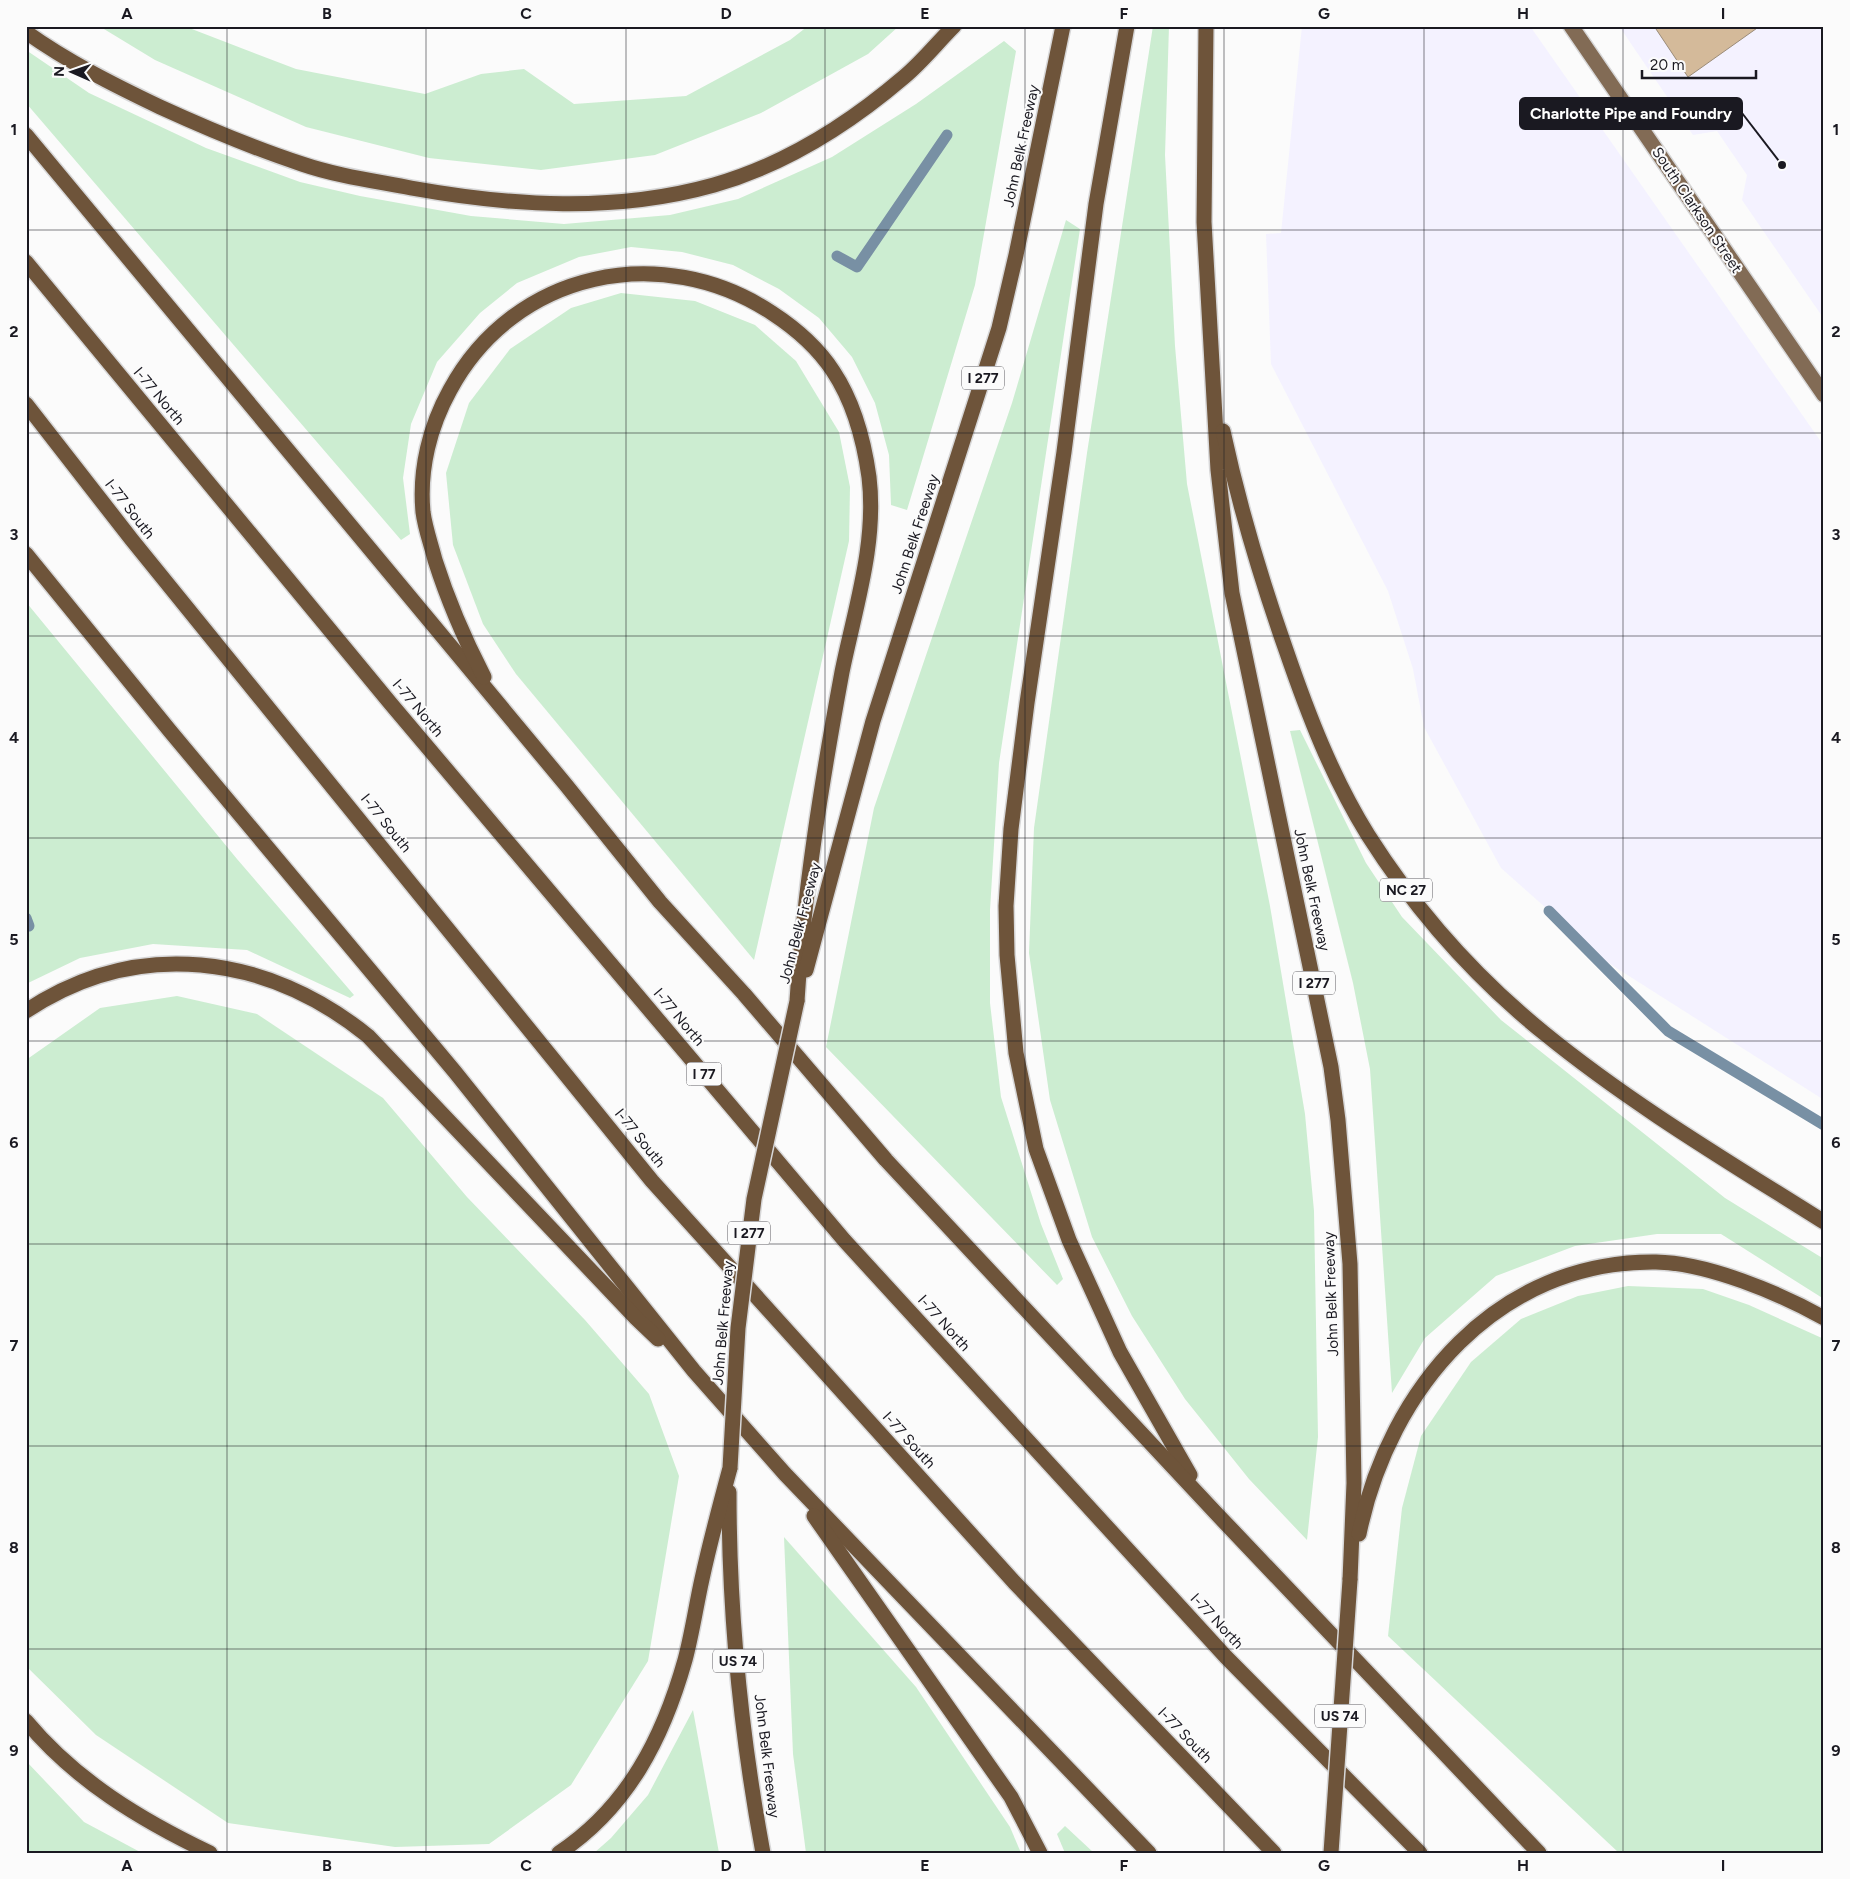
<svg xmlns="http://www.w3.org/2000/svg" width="1850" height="1879" font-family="Figtree,sans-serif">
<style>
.built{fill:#f4f2ff}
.green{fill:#ccedd1}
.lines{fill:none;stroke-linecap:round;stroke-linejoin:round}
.stream{stroke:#7890a4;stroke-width:11}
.building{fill:#d4ba9a;stroke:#9b8c79}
.major-casing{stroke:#d7d7d8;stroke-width:18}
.highway-casing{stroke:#d7d7d8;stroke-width:18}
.major{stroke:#826b55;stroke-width:15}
.highway{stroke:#6e543a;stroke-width:15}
.highway-bridge-casing{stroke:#d7d7d8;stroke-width:18;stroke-linecap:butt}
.highway-bridge{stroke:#6e543a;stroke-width:15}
.grid{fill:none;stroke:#1a1921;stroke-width:1;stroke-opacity:0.55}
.labels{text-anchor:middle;stroke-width:4;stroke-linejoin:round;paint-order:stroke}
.shield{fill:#fbfbfb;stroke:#5e5d62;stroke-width:1}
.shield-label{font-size:14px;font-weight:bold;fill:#1a1921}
.street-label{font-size:15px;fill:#1a1921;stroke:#fbfbfb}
.leader{fill:none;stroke:#1a1921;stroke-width:2}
.callout-dot{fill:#1a1921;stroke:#fbfbfb;stroke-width:2}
.callout{fill:#1a1921;stroke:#1a1921;stroke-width:2}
.callout-label{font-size:16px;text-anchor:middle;font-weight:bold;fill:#fff}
.neatline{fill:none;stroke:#1a1921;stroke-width:2}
.grid-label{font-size:16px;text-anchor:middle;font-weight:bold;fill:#1a1921}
</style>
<rect width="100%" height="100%" fill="#fbfbfb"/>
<!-- built -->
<g class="built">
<path d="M1302,26H1530L1824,446V1100L1607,962L1501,868L1424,727L1413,669L1388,591L1271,364L1266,234L1281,233Z"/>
<path d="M1619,26H1824V319L1742,200L1747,175L1717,131L1693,135Z"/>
</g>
<!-- green -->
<g class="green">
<path d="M99,26H184L296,69L425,94L481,74L524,69L574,104L686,96L790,40L808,26H899L868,54L761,113L655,155L541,170L429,158L306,127L155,60Z"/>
<path d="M1153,26H1169L1165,155L1175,346L1187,484L1270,906L1305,1114L1314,1211L1318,1437L1307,1540L1249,1479L1185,1399L1132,1316L1092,1237L1050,1100L1029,953L1034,828L1087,453Z"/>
<path d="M1004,41L1016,51L975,285L907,510L891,505L889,455L875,403L852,357L819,318L779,289L733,265L682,252L631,247L579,257L517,283L480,313L437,362L411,424L403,478L410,534L401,540L26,103V50L89,93L206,148L300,182L360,196L471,216L564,224L670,215L738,199L832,157L916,104Z"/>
<path d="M1066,220L1080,229L999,763L990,910V1003L1001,1097L1041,1224L1063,1279L1057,1285L826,1047L874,808L1012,403Z"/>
<path d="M621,293L695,301L755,325L796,361L839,432L850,487L849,541L754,960L516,674L483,624L453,545L446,473L469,403L510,349L571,308Z"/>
<path d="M26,602L237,859L354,995L350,998L247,950L153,944L80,958L26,984Z"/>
<path d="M1300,730L1366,863L1402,917L1501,1020L1725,1198L1824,1259V1299L1721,1234H1657L1575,1246L1496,1276L1425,1338L1392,1393L1370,1069L1353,983L1290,731Z"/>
<path d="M177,996L257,1014L383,1098L467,1197L585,1320L649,1394L679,1476L648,1661L571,1785L489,1844L395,1847L228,1823L96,1735L26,1666V1060L100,1008Z"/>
<path d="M1628,1286L1703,1289L1749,1305L1824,1339V1853H1619L1388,1636L1402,1508L1421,1436L1471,1362L1521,1319L1578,1296Z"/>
<path d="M784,1537L916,1687L1010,1827L1021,1853H806L793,1754Z"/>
<path d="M693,1710L719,1853H594L611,1838L648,1795Z"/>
<path d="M26,1761L84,1822L142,1853H26Z"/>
<path d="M1065,1826L1094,1853H1065L1057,1834Z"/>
</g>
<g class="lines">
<!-- stream -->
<g class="stream">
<path d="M837,256L857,267L947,135"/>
<path d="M1549,911L1668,1031L1824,1125"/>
<path d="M26,918L29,926"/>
</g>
</g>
<!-- building -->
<path class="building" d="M1654,26H1760L1688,77Z"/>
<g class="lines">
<!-- major casing -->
<g class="major-casing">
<path id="major" d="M1571,26L1824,395"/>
</g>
<!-- highway casing -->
<g class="highway-casing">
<g id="highway">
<path d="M1127,26L1096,204L1064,452L1027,703L1011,829L1006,906L1007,955L1016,1053L1036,1149L1069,1240L1120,1352L1190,1475"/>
<path d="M1206,26L1204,222L1218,470L1232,593L1331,1067L1338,1120L1350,1264L1354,1483L1350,1580"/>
<path d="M26,32C68,62 114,85 160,107C206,128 253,148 302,164C337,176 375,181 411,188C512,206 614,213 714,185C784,165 849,124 904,77C922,62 937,43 954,26"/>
<path d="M26,135L566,785L660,902L744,994L886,1160L1214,1511L1539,1853"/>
<path d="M26,262L391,704L844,1240L1226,1657L1420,1853"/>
<path d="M26,404L132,540L652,1181L1014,1582L1274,1853"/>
<path d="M1223,431C1239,505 1261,579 1286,650C1308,714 1332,777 1368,835C1415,909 1476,978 1544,1033C1631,1104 1729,1162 1824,1222"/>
<path d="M26,554L170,731L455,1072L694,1371L785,1474L1149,1853"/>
<path d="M484,677C464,638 448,601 435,560C431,544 425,528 423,512C419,469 430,426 450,390C514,271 662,240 772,313C795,328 818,348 833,371C853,401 864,441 869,477C877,543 855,608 842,672C822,780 804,891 797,1001"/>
<path d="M806,970L873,721L999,328L1016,255L1063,26"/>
<path d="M26,1011C137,937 267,954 368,1036L636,1318L658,1339"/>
<path d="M729,1492C729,1613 741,1735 763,1853"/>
<path d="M814,1516L1011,1797L1040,1853"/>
<path d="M1359,1534C1389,1388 1498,1260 1656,1262C1708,1263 1779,1293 1824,1318"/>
<path d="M26,1721C76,1781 141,1820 210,1853"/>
<path d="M559,1853C628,1807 663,1738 685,1660C692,1634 696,1606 702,1579C710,1542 720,1505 730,1468"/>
</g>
</g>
<!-- major -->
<use href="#major" class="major"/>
<!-- highway -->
<use href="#highway" class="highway"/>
<!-- highway-bridge casing -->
<g class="highway-bridge-casing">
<g id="highway-bridge">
<path d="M730,1468L738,1328L754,1199L797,1001"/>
<path d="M1331,1853L1350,1580"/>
</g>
</g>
<!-- highway-bridge -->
<use href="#highway-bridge" class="highway-bridge"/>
</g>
<!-- grid -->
<path class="grid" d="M227,26V1853M426,26V1853M626,26V1853M825,26V1853M1025,26V1853M1224,26V1853M1424,26V1853M1623,26V1853M26,230H1824M26,433H1824M26,636H1824M26,838H1824M26,1041H1824M26,1244H1824M26,1446H1824M26,1649H1824"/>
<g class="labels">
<!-- shield labels -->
<g class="shield">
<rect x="962" y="366.5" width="42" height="23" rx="4"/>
<rect x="1380" y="878.5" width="52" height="23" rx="4"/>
<rect x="1293" y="971.5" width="42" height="23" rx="4"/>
<rect x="686.5" y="1062.5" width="35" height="23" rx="4"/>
<rect x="728" y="1221.5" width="42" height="23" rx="4"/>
<rect x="713" y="1649.5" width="50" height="23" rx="4"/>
<rect x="1315" y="1704.5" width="50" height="23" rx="4"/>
</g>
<g class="shield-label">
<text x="983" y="383">I 277</text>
<text x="1406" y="895">NC 27</text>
<text x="1314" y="988">I 277</text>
<text x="704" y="1079">I 77</text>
<text x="749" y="1238">I 277</text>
<text x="738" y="1666">US 74</text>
<text x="1340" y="1721">US 74</text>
</g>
<!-- street labels -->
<g class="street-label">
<text transform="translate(1021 146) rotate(-78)" y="5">John Belk Freeway</text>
<text transform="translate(1697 210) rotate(56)" y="5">South Clarkson Street</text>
<text transform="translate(159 396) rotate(50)" y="5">I-77 North</text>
<text transform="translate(130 509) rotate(52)" y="5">I-77 South</text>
<text transform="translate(915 534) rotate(-72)" y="5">John Belk Freeway</text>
<text transform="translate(418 708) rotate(50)" y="5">I-77 North</text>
<text transform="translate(386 823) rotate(51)" y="5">I-77 South</text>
<text transform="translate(1312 890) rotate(78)" y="5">John Belk Freeway</text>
<text transform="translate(800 923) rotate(-75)" y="5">John Belk Freeway</text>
<text transform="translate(679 1017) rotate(50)" y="5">I-77 North</text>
<text transform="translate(640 1138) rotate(51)" y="5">I-77 South</text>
<text transform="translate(1331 1294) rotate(-92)" y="5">John Belk Freeway</text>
<text transform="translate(723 1323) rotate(-85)" y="5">John Belk Freeway</text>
<text transform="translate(944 1323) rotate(48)" y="5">I-77 North</text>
<text transform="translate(909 1440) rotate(48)" y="5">I-77 South</text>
<text transform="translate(1217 1621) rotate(47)" y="5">I-77 North</text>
<text transform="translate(1185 1735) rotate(46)" y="5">I-77 South</text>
<text transform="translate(767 1756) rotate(83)" y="5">John Belk Freeway</text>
</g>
</g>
<!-- callouts -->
<path class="leader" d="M1782 165L1742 113"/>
<circle class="callout-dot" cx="1782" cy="165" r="5"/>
<rect class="callout" x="1520" y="98" width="222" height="31" rx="5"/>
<g class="callout-label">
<text x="1631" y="119">Charlotte Pipe and Foundry</text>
</g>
<!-- border -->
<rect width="1850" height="1879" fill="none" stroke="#fbfbfb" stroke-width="55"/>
<!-- north arrow -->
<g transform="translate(72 72) rotate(272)" stroke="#fbfbfb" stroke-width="4" paint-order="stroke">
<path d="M0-4L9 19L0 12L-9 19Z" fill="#1a1921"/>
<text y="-8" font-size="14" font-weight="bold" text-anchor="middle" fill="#1a1921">N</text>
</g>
<!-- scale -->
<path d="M1642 70v8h114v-8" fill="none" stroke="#1a1921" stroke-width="2.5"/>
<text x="1650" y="70" font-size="15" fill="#1a1921" stroke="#fbfbfb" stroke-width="4" paint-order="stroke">20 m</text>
<rect x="28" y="28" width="1794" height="1824" class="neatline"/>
<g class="grid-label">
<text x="127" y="19">A</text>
<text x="327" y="19">B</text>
<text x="526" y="19">C</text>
<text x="726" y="19">D</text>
<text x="925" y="19">E</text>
<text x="1124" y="19">F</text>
<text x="1324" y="19">G</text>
<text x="1523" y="19">H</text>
<text x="1723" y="19">I</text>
<text x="14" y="135">1</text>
<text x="1836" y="135">1</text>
<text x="14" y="337">2</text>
<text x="1836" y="337">2</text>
<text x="14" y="540">3</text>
<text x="1836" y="540">3</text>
<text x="14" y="743">4</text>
<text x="1836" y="743">4</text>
<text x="14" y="945">5</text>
<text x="1836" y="945">5</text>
<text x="14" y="1148">6</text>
<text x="1836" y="1148">6</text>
<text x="14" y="1351">7</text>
<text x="1836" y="1351">7</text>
<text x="14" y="1553">8</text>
<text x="1836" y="1553">8</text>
<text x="14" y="1756">9</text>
<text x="1836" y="1756">9</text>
<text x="127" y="1871">A</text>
<text x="327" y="1871">B</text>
<text x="526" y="1871">C</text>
<text x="726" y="1871">D</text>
<text x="925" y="1871">E</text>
<text x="1124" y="1871">F</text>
<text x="1324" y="1871">G</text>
<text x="1523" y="1871">H</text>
<text x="1723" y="1871">I</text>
</g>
</svg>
